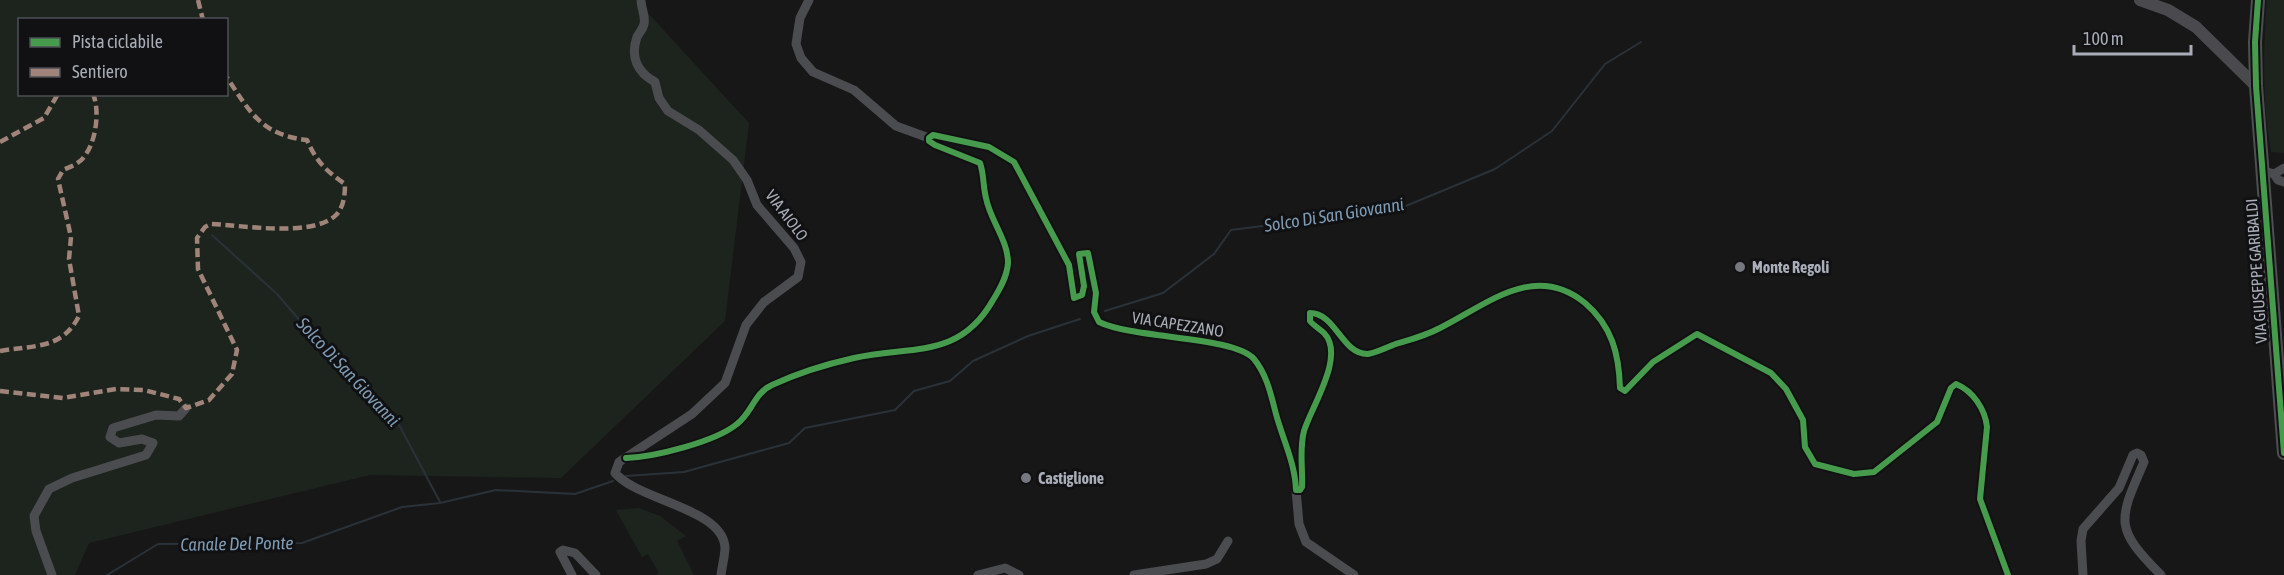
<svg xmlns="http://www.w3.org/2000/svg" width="2284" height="575" font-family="'Asap Condensed',sans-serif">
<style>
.green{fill:#1d241e;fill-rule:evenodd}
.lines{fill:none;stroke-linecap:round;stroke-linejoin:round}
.stream{stroke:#2a3239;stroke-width:2}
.street{stroke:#4b4c50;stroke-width:9}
.secondary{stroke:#4a4a4e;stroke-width:12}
.primary{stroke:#4d4f52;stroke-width:14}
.quiet{stroke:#a18479;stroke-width:4.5;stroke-dasharray:9 4.5;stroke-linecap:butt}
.cycleway-casing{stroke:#111113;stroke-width:10}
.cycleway{stroke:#469c4c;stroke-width:6}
.poi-dot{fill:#757880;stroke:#111113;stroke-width:2}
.labels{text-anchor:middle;stroke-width:6;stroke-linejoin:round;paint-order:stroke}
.street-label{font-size:16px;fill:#a8adb8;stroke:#111113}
.poi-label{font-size:16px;font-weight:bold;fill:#a8adb8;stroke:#111113;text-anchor:start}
.water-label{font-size:18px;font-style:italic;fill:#7f9bb3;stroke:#111113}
</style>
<rect width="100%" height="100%" fill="#171717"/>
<!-- green -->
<g class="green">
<path d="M0,0H636L749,123L725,321L561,478L370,475L89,543L75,575H0ZM20,20H226V94H20Z"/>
<path d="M2267,0H2284V153L2271,152C2262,101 2263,52 2267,0Z"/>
<path d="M639,508L660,516L686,536L677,541L694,575H656L659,573L648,554L642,557L616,510Z"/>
</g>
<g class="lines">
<!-- stream -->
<g class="stream">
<path d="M212,235L277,294L348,376L397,421L440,502"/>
<path d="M1105,311L1163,293L1214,254L1231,230L1401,208L1495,169L1552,131L1605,64L1641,42"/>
<path d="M626,476L684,472L789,443L805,428L895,410L914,391L950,381L973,361L1028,336L1080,319"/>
<path d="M107,575L158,544L302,543L402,507L440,503L496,490L575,494L613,481"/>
</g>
<!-- street -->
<g class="street">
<path d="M641,0C641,8 646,17 644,24C643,29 639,33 637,37C630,57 637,72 655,82L659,98L668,111L699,130L733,160L747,180L757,205L794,248L801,262L798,277L764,302L746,325L725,383L692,414L619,462L615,473C639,501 722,508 725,547C725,556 722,566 721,575"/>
<path d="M809,0L800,18L796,44L801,58L813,72L854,90L896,126L929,138"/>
<path d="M2261,170L2274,174L2278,180L2284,182"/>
<path d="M2274,174L2284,168"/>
<path d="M626,458C654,457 715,442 737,424C752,413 754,393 772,385C798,373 827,364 854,358C911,345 959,360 993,300C1000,289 1007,277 1008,263C1008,240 990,220 986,198C983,187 984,174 980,163L935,145L929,141V138L933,135L989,147L1014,162L1069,265L1074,298L1082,295L1084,286L1079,254L1088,253L1096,293L1094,312L1099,322C1134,339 1234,336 1254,359C1267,375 1271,395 1276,414C1283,440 1295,463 1296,490H1300L1302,487C1303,468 1299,450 1304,431C1311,407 1346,356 1324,333C1320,329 1314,326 1310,321V313C1336,313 1342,355 1368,354C1375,353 1386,348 1393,345C1409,340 1425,336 1440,328C1488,304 1534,262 1585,303C1612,326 1619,354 1620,388L1625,391L1653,362L1697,334L1771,373L1786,389L1803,420L1805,447L1815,464L1854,474L1874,472L1937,422L1951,388L1956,384C1973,391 1985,409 1987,427L1980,499L2008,575"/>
<path d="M1296,490L1299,524L1306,542L1354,575"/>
<path d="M52,575L36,531L34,516L49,489L72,478L146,455L153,443L142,439L119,443L110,437L113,428L156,415L179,416L186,408"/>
<path d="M572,575L560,552L563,550L575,553L596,575"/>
<path d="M978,575L1005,568L1019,575"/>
<path d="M1134,575L1206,564L1217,559L1228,541"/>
<path d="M2083,575L2081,541L2083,529L2119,488L2133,455L2137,453L2141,455L2144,462C2118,521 2114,528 2161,575"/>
</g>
<!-- secondary -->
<path class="secondary" d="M2140,0L2168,10L2196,27L2256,86"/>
<!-- primary -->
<path class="primary" d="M2258,0L2255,42L2256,86L2284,453"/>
<!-- quiet -->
<g class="quiet">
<path d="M198,0L203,20"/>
<path d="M0,142L44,118L58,94"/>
<path d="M0,351C33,345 62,350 79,316L69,259L71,237L58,179L63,170C72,166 81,163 86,154C96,140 100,110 93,94"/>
<path d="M0,391L63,398L116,389L144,390L179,399L186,408L209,400L232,374L237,350L198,269L197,238L205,227L211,224C242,225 312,238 336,215C344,207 345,194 345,184C326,171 316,161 307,140C261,135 250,112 226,76"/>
</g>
<!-- cycleway casing -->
<g class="cycleway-casing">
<g id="cycleway">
<path d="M2258,0L2255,42L2256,86L2284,453"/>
<path d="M626,458C654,457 715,442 737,424C752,413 754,393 772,385C798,373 827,364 854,358C911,345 959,360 993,300C1000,289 1007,277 1008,263C1008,240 990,220 986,198C983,187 984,174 980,163L935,145L929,141V138L933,135L989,147L1014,162L1069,265L1074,298L1082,295L1084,286L1079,254L1088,253L1096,293L1094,312L1099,322C1134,339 1234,336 1254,359C1267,375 1271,395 1276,414C1283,440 1295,463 1296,490H1300L1302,487C1303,468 1299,450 1304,431C1311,407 1346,356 1324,333C1320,329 1314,326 1310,321V313C1336,313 1342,355 1368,354C1375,353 1386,348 1393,345C1409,340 1425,336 1440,328C1488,304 1534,262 1585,303C1612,326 1619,354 1620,388L1625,391L1653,362L1697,334L1771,373L1786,389L1803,420L1805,447L1815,464L1854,474L1874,472L1937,422L1951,388L1956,384C1973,391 1985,409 1987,427L1980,499L2008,575"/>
</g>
</g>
<!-- cycleway -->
<use href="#cycleway" class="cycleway"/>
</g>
<!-- markers -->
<g class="poi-dot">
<circle cx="1740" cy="267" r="6"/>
<circle cx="1026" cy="478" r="6"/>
</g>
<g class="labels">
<!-- street labels -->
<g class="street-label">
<text transform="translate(787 215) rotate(53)" y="6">VIA AIOLO</text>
<text transform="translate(2256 271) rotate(-94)" y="6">VIA GIUSEPPE GARIBALDI</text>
<text transform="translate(1178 324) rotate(9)" y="6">VIA CAPEZZANO</text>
</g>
<!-- poi labels -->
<g class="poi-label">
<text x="1752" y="273">Monte Regoli</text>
<text x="1038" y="484">Castiglione</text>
</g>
<!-- water labels -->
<g class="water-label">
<text transform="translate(1334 215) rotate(-9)" y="6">Solco Di San Giovanni</text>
<text transform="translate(348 372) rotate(47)" y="6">Solco Di San Giovanni</text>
<text transform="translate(237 544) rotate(-1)" y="6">Canale Del Ponte</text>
</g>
</g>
<!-- legend -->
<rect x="18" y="18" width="210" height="78" fill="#111113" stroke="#4d4f55" stroke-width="1.5"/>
<rect x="30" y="38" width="30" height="9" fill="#469c4c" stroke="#4d4f55" stroke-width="1.5"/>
<text x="72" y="48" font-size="18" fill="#a8adb8">Pista ciclabile</text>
<rect x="30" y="68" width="30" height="9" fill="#a18479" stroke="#4d4f55" stroke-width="1.5"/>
<text x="72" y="78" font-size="18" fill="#a8adb8">Sentiero</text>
<!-- scale -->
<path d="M2074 45v9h117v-9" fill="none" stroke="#a8adb8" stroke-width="3"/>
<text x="2083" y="45" font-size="18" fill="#a8adb8" stroke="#111113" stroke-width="4.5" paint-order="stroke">100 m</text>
</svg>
